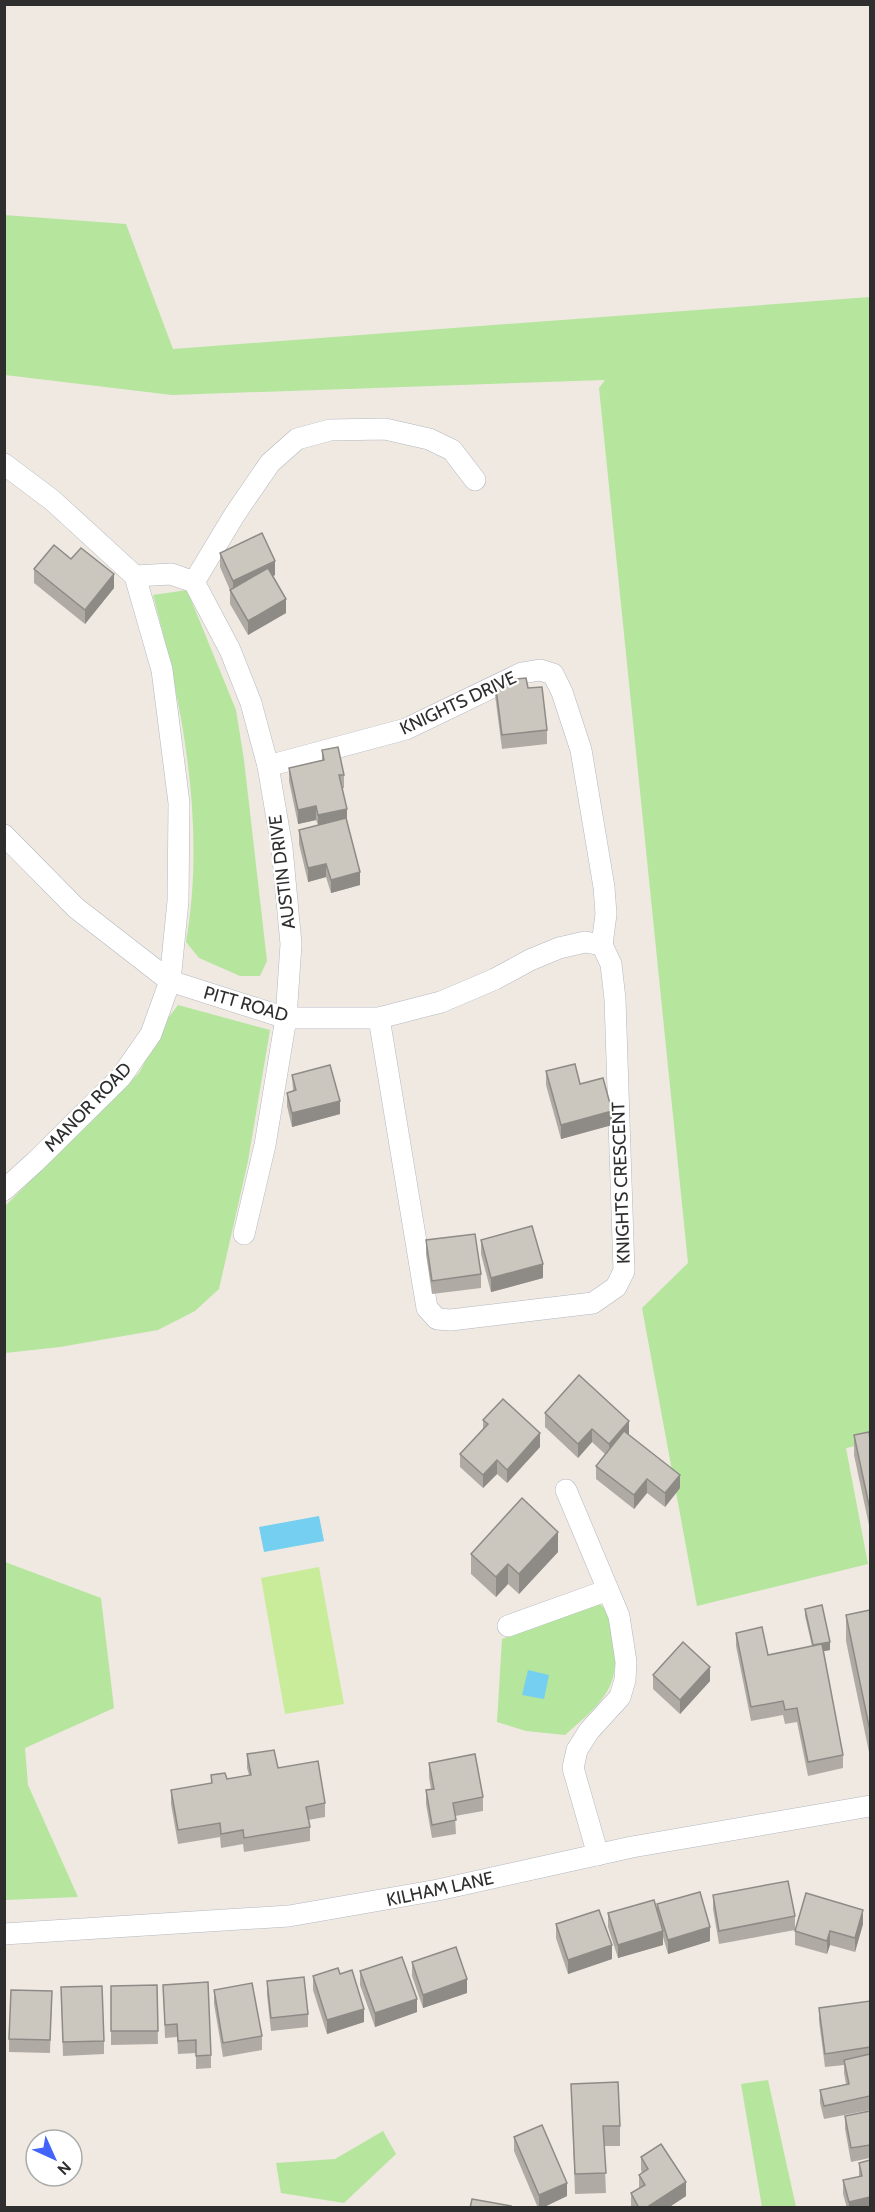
<svg xmlns="http://www.w3.org/2000/svg" width="875" height="2212" font-family="Cabin,sans-serif">
<style>
.green{fill:#b6e59e}
.pitch{fill:#c9ec9a}
.water{fill:#75cff0}
.lines{fill:none;stroke-linecap:round;stroke-linejoin:round}
.minor-casing{stroke:#b4b7c1;stroke-width:22}
.minor{stroke:#fff;stroke-width:21}
.wall{fill:#afaba4}
.shaded-wall{fill:#8e8b86}
.building{fill:#cbc7bf;stroke:#8e8b86;stroke-width:1.5}
.labels{text-anchor:middle;stroke-width:4.5;stroke-linejoin:round;paint-order:stroke}
.street-label{font-size:18px;fill:#2e2e2e;stroke:#fff}
</style>
<rect width="100%" height="100%" fill="#efe9e1"/>
<!-- green -->
<g class="green">
<path d="M4,215L126,224L173,349L870,297V1443L846,1448L868,1564L697,1606L642,1308L688,1263L599,388L605,380L172,395L5,375Z"/>
<path d="M187,590L236,710L244,760L267,961L260,976H240L199,958L186,942C206,826 183,707 153,595Z"/>
<path d="M178,1005L270,1030L248,1161L219,1289L195,1311L158,1330L60,1347L5,1353V1206L139,1073L168,1018Z"/>
<path d="M5,1562L101,1598L114,1708L25,1748L28,1785L78,1897L5,1900Z"/>
<path d="M599,1603C608,1611 609,1621 612,1632C624,1687 602,1702 565,1735L526,1731L497,1722L502,1639Z"/>
<path d="M768,2080L796,2207H762L741,2084Z"/>
<path d="M383,2131L396,2154L344,2203L281,2193L276,2163L335,2159Z"/>
</g>
<!-- pitch -->
<path class="pitch" d="M319,1567L344,1704L285,1714L261,1578Z"/>
<!-- water -->
<g class="water">
<path d="M319,1516L324,1541L264,1552L259,1527Z"/>
<path d="M528,1670L549,1675L544,1699L522,1695Z"/>
</g>
<g class="lines">
<!-- minor casing -->
<g class="minor-casing">
<g id="minor">
<path d="M4,464L52,500L135,576L162,670L179,803L178,901L170,981L151,1034L121,1077L35,1162L4,1190"/>
<path d="M135,576L171,574L194,582L230,650L251,703L268,766L282,848L291,944L286,1018L265,1145L244,1234"/>
<path d="M194,582L235,514L270,463L297,439L330,430L385,429L429,439L452,450L475,480"/>
<path d="M268,766L406,729L522,673L540,670L553,674L562,692L581,750L604,887L606,914L602,945"/>
<path d="M4,835L76,908L170,981L286,1018H379L441,1002L495,979L530,960L559,948L585,942L602,945"/>
<path d="M379,1018L427,1308L437,1319L451,1320L593,1303L616,1287L624,1271L615,999L611,964L602,945"/>
<path d="M566,1490L619,1616L626,1662L625,1680L620,1697L589,1731L577,1750L573,1768L598,1855"/>
<path d="M508,1626L608,1590"/>
<path d="M4,1934L289,1916L438,1890L632,1847L870,1806"/>
</g>
</g>
<!-- minor -->
<use href="#minor" class="minor"/>
</g>
<!-- wall -->
<g class="wall">
<path d="M220,553L275,575L273,576L286,613L248,635L230,604V590L220,567Z"/>
<path d="M71,559L114,588L85,624L34,583V569Z"/>
<path d="M495,681L528,688L547,730V744L502,749L495,695Z"/>
<path d="M322,750L344,775V788L342,789L347,820L360,885L331,893L326,877L308,882L299,844V830L318,825L316,820L298,824L289,781V768L322,760Z"/>
<path d="M546,1071L580,1084L612,1125L561,1139L546,1085Z"/>
<path d="M292,1075L340,1114L292,1127L287,1106V1093L293,1091Z"/>
<path d="M426,1240L481,1274V1288L432,1294L426,1254Z"/>
<path d="M481,1240L543,1278L491,1292L481,1254Z"/>
<path d="M545,1413L629,1435L680,1488L665,1507L647,1493L634,1509L596,1479V1466L605,1454L592,1442L578,1458L545,1427Z"/>
<path d="M483,1420L540,1447L507,1483L497,1474L483,1488L460,1467V1454L483,1429Z"/>
<path d="M854,1435L870,1439V1530L854,1455Z"/>
<path d="M558,1552L519,1594L508,1584L496,1597L471,1574V1554Z"/>
<path d="M805,1609L830,1650L823,1651L843,1755V1768L808,1776L797,1722L785,1724L783,1715L751,1721L736,1646V1633L768,1655L812,1646L805,1616Z"/>
<path d="M870,1610V1757L846,1641V1615Z"/>
<path d="M653,1675L710,1681L680,1714L653,1689Z"/>
<path d="M247,1754L278,1768L325,1803V1817L308,1820L310,1827V1841L244,1852L243,1844L221,1848L220,1837L178,1844L171,1804V1790L211,1783V1775L227,1779L249,1775L247,1768Z"/>
<path d="M429,1763L483,1797V1811L455,1816L456,1834L432,1838L426,1804V1790L431,1789L429,1777Z"/>
<path d="M713,1895L795,1916V1930L719,1944L713,1909Z"/>
<path d="M657,1904L710,1941L668,1954L663,1937V1945L618,1958L608,1927V1913L657,1912Z"/>
<path d="M556,1924L612,1959L568,1974L556,1938Z"/>
<path d="M863,1924L855,1952L830,1945L827,1954L795,1945V1931Z"/>
<path d="M412,1962L467,1993L423,2008L412,1976Z"/>
<path d="M360,1971L417,2012L375,2027L360,1985Z"/>
<path d="M340,1974L364,2022L327,2034L313,1990V1976Z"/>
<path d="M267,1981L308,2014V2027L271,2031L267,1995Z"/>
<path d="M157,1985L158,2044L111,2045V1986Z"/>
<path d="M163,1985L211,2055V2068L196,2069V2053L178,2054L177,2037L165,2038Z"/>
<path d="M61,1987L104,2041V2054L63,2056Z"/>
<path d="M214,1990L262,2036V2050L223,2057L214,2004Z"/>
<path d="M52,1991L50,2053L9,2052V2039Z"/>
<path d="M870,2001V2110L824,2119L820,2103V2090L846,2084L844,2073V2065L825,2067L819,2021V2008Z"/>
<path d="M571,2084L620,2126V2146H604L606,2193L575,2194Z"/>
<path d="M870,2111V2158L851,2162L845,2129V2116Z"/>
<path d="M514,2137L567,2196L542,2208H538L514,2151Z"/>
<path d="M641,2157L686,2196L668,2208H631V2193L639,2188V2175L642,2173L641,2170Z"/>
<path d="M859,2163L870,2208H847L843,2194V2180L859,2177Z"/>
</g>
<!-- shaded-wall -->
<g class="shaded-wall">
<path d="M275,561V575L233,595V581Z"/>
<path d="M114,574V588L85,624V610Z"/>
<path d="M286,599V613L248,635V621Z"/>
<path d="M316,806V820L298,824V810Z"/>
<path d="M347,809V823L318,829V815Z"/>
<path d="M326,864V877L308,882V868Z"/>
<path d="M360,872V885L331,893V880Z"/>
<path d="M340,1101V1114L292,1127V1113Z"/>
<path d="M612,1111V1125L561,1139V1125Z"/>
<path d="M543,1264V1278L491,1292V1278Z"/>
<path d="M629,1421V1435L609,1457V1444Z"/>
<path d="M592,1429V1442L578,1458V1444Z"/>
<path d="M540,1433V1447L507,1483V1470Z"/>
<path d="M497,1460V1474L483,1488V1475Z"/>
<path d="M680,1475V1488L665,1507V1493Z"/>
<path d="M647,1479V1493L634,1509V1495Z"/>
<path d="M558,1532V1552L519,1594V1574Z"/>
<path d="M508,1564V1584L496,1597V1577Z"/>
<path d="M830,1642V1650L814,1653V1646Z"/>
<path d="M710,1667V1681L680,1714V1700Z"/>
<path d="M863,1910V1924L855,1952V1938Z"/>
<path d="M710,1927V1941L668,1954V1940Z"/>
<path d="M663,1931V1945L618,1958V1945Z"/>
<path d="M830,1931V1945L827,1954V1941Z"/>
<path d="M612,1945V1959L568,1974V1960Z"/>
<path d="M467,1979V1993L423,2008V1995Z"/>
<path d="M417,1999V2012L375,2027V2013Z"/>
<path d="M364,2009V2022L327,2034V2020Z"/>
<path d="M686,2182V2196L668,2208H646Z"/>
<path d="M567,2183V2196L542,2208H539V2195Z"/>
<path d="M870,2197V2208H849V2202Z"/>
</g>
<!-- building -->
<g class="building">
<path d="M262,533L275,561L233,581L220,553Z"/>
<path d="M54,545L71,559L81,548L114,574L85,610L34,569Z"/>
<path d="M268,568L286,599L248,621L230,590Z"/>
<path d="M526,678L528,688L542,687L547,730L502,735L495,681Z"/>
<path d="M338,747L344,775H339L347,809L318,815L316,806L298,810L289,768L324,760L322,750Z"/>
<path d="M346,818L360,872L331,880L326,864L308,868L299,830Z"/>
<path d="M575,1064L580,1084L603,1078L612,1111L561,1125L546,1071Z"/>
<path d="M330,1065L340,1101L292,1113L287,1093L296,1090L292,1075Z"/>
<path d="M532,1226L543,1264L491,1278L481,1240Z"/>
<path d="M475,1234L481,1274L432,1281L426,1240Z"/>
<path d="M579,1375L629,1421L609,1444L592,1429L578,1444L545,1413Z"/>
<path d="M503,1399L540,1433L507,1470L497,1460L483,1475L460,1454L488,1424L483,1420Z"/>
<path d="M624,1431L680,1475L665,1493L647,1479L634,1495L596,1466Z"/>
<path d="M869,1432L870,1439V1510L854,1435Z"/>
<path d="M522,1498L558,1532L519,1574L508,1564L496,1577L471,1554Z"/>
<path d="M822,1605L830,1642L813,1645L805,1609Z"/>
<path d="M870,1610V1731L846,1615Z"/>
<path d="M762,1627L768,1655L822,1644L843,1755L808,1762L797,1708L785,1710L783,1701L751,1707L736,1633Z"/>
<path d="M683,1642L710,1667L680,1700L653,1675Z"/>
<path d="M274,1750L278,1768L318,1761L325,1803L306,1807L310,1827L244,1838L243,1830L221,1834L220,1823L178,1830L171,1790L212,1783L211,1775L225,1773L227,1779L251,1775L247,1754Z"/>
<path d="M475,1754L483,1797L453,1803L456,1820L432,1825L426,1790L434,1789L429,1763Z"/>
<path d="M788,1881L795,1916L719,1931L713,1895Z"/>
<path d="M700,1892L710,1927L668,1940L657,1904Z"/>
<path d="M806,1893L863,1910L855,1938L830,1931L827,1941L795,1931Z"/>
<path d="M654,1900L663,1931L618,1945L608,1913Z"/>
<path d="M599,1910L612,1945L568,1960L556,1924Z"/>
<path d="M456,1947L467,1979L423,1995L412,1962Z"/>
<path d="M402,1957L417,1999L375,2013L360,1971Z"/>
<path d="M338,1968L340,1974L352,1970L364,2009L327,2020L313,1976Z"/>
<path d="M304,1977L308,2014L271,2018L267,1981Z"/>
<path d="M208,1982L211,2055L196,2056V2040L178,2041L177,2024L165,2025L163,1985Z"/>
<path d="M252,1983L262,2036L223,2043L214,1990Z"/>
<path d="M157,1985L158,2031H111V1986Z"/>
<path d="M102,1986L104,2041L63,2042L61,1987Z"/>
<path d="M11,1990L52,1991L50,2040L9,2039Z"/>
<path d="M870,2001V2047L825,2054L819,2008Z"/>
<path d="M870,2054V2096L824,2106L820,2090L849,2084L844,2060Z"/>
<path d="M618,2082L620,2126H603L606,2173L575,2174L571,2084Z"/>
<path d="M870,2111V2145L851,2148L845,2116Z"/>
<path d="M542,2125L567,2183L539,2195L514,2137Z"/>
<path d="M661,2144L686,2182L646,2208H639L631,2193L645,2185L639,2175L648,2169L641,2157Z"/>
<path d="M870,2160V2197L849,2202L843,2180L862,2176L859,2163Z"/>
<path d="M472,2199L511,2206V2208H470Z"/>
</g>
<g class="labels">
<!-- street labels -->
<g class="street-label">
<text transform="translate(458 703) rotate(-25)" y="6">KNIGHTS DRIVE</text>
<text transform="translate(282 872) rotate(-97)" y="6">AUSTIN DRIVE</text>
<text transform="translate(246 1004) rotate(16)" y="6">PITT ROAD</text>
<text transform="translate(88 1107) rotate(-46)" y="6">MANOR ROAD</text>
<text transform="translate(621 1183) rotate(-92)" y="6">KNIGHTS CRESCENT</text>
<text transform="translate(440 1889) rotate(-12)" y="6">KILHAM LANE</text>
</g>
</g>
<!-- border -->
<rect width="875" height="2212" fill="none" stroke="#2e2e2e" stroke-width="12"/>
<!-- north arrow -->
<g transform="translate(54 2158) rotate(135)"><circle r="28" fill="#ffffff" stroke="#ababab" stroke-width="1.5"/>
<path d="M0-4.5L10 22L0 15L-10 22Z" fill="#4264fb"/>
<text y="-9" font-size="16" font-weight="bold" text-anchor="middle" fill="#2e2e2e">N</text>
</g>
</svg>
